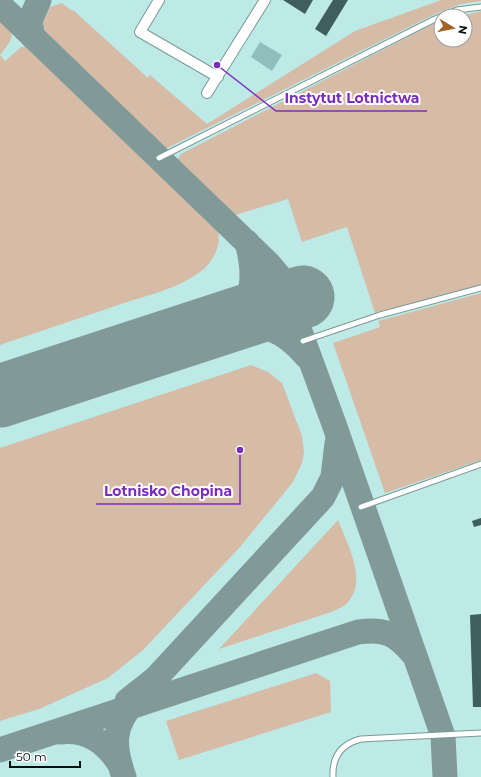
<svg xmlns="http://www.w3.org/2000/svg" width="481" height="777" font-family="Montserrat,sans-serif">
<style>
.built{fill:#bde9e7;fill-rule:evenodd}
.green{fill:#d6bca6}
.water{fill:#91bebc}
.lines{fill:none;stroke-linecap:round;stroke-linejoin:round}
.taxiway{stroke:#819a98;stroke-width:25}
.runway{stroke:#819a98;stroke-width:63}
.building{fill:#405e5d}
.lane-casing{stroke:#7a9998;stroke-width:7}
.street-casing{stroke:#7a9998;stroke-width:12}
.lane{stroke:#fff;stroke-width:5}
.street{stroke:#fff;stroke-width:10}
.leader{fill:none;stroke:#7b2cbf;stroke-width:1.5}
.callout-dot{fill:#7b2cbf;stroke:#fff;stroke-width:1.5}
.callout-label{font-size:14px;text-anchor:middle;font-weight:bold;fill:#7b2cbf;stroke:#fff;stroke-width:4;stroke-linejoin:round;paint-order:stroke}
</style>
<rect width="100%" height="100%" fill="#d3f5f3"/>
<!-- built -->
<path class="built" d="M0,0H481V777H0ZM441,16H465V40H441Z"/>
<!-- green -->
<g class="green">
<path d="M441,0H481V1L461,4L435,14L167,148L159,146L47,38L43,23L50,7L62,3L72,11L73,10L148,78L150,75L207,124L355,31Z"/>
<path d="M481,11V285L375,313L347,227L302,242L288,199L232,216L179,166L178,159L181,154L437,22L441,21V40H465V16H461Z"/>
<path d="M0,17C17,33 14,38 0,55L5,61L21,47H32L215,224C225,240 214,262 200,272C179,288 149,295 124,303C83,317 41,331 0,345Z"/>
<path d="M481,293V460L385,493L333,343L380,327L378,321Z"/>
<path d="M251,365L268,372L282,383L302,436L304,453L302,463L293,482L240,547L143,650L108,678L39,709L0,721V448Z"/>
<path d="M338,520C347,544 370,583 345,605C341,608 335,610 331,612L219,649Z"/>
<path d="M316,673L330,681L331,712L179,760L166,721Z"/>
</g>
<!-- water -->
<path class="water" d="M260,42L282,55L272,71L251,57Z"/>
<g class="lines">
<!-- taxiway -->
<g class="taxiway">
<path d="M0,5L269,264L280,277L334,424L443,736L445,777"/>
<path d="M33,37L30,21L39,0"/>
<path d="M225,322C263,325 281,326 307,357"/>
<path d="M225,322C231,317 238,311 243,305C257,288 252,261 247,242"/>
<path d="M127,701L156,678L323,497L333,477L337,443"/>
<path d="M60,732C87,729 105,742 119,763"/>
<path d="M0,750L358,632C385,628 396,634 413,654"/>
<path d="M124,777C113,746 112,726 135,701"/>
</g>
<!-- runway -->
<path class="runway" d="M0,396L303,297"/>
</g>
<!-- building -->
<g class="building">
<path d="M283,0H313L305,14Z"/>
<path d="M333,0H348L326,36L315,29Z"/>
<path d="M481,518V525L474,527L472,521Z"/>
<path d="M481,614V707H473L470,615Z"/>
</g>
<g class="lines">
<!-- lane casing -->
<g class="lane-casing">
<g id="lane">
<path d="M159,158L435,19L457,10L481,7"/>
<path d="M303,341L380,315L481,288"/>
<path d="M361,507L481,464"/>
<path d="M333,777C332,757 341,744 361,739L481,733"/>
</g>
</g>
<!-- street casing -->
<g class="street-casing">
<g id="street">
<path d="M159,0L140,32L218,77"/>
<path d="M207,93L265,0"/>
</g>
</g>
<!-- lane -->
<use href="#lane" class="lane"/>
<!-- street -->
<use href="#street" class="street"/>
</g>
<!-- callouts -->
<path class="leader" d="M217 65L276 111H427M240 450L240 504H96"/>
<g class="callout-dot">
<circle cx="217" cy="65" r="4"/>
<circle cx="240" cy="450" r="4"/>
</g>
<g class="callout-label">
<text x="352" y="103">Instytut Lotnictwa</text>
<text x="168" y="496">Lotnisko Chopina</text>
</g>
<!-- north arrow -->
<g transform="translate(453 28) rotate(100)"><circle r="19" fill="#ffffff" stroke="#9b9f9f"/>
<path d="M0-3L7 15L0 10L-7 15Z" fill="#a16527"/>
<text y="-6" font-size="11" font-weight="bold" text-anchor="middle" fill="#040f0e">N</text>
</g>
<!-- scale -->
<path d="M10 761v6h70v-6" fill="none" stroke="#040f0e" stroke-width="2"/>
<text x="16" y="761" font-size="12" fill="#040f0e" stroke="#ffffff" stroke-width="3" paint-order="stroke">50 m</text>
</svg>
